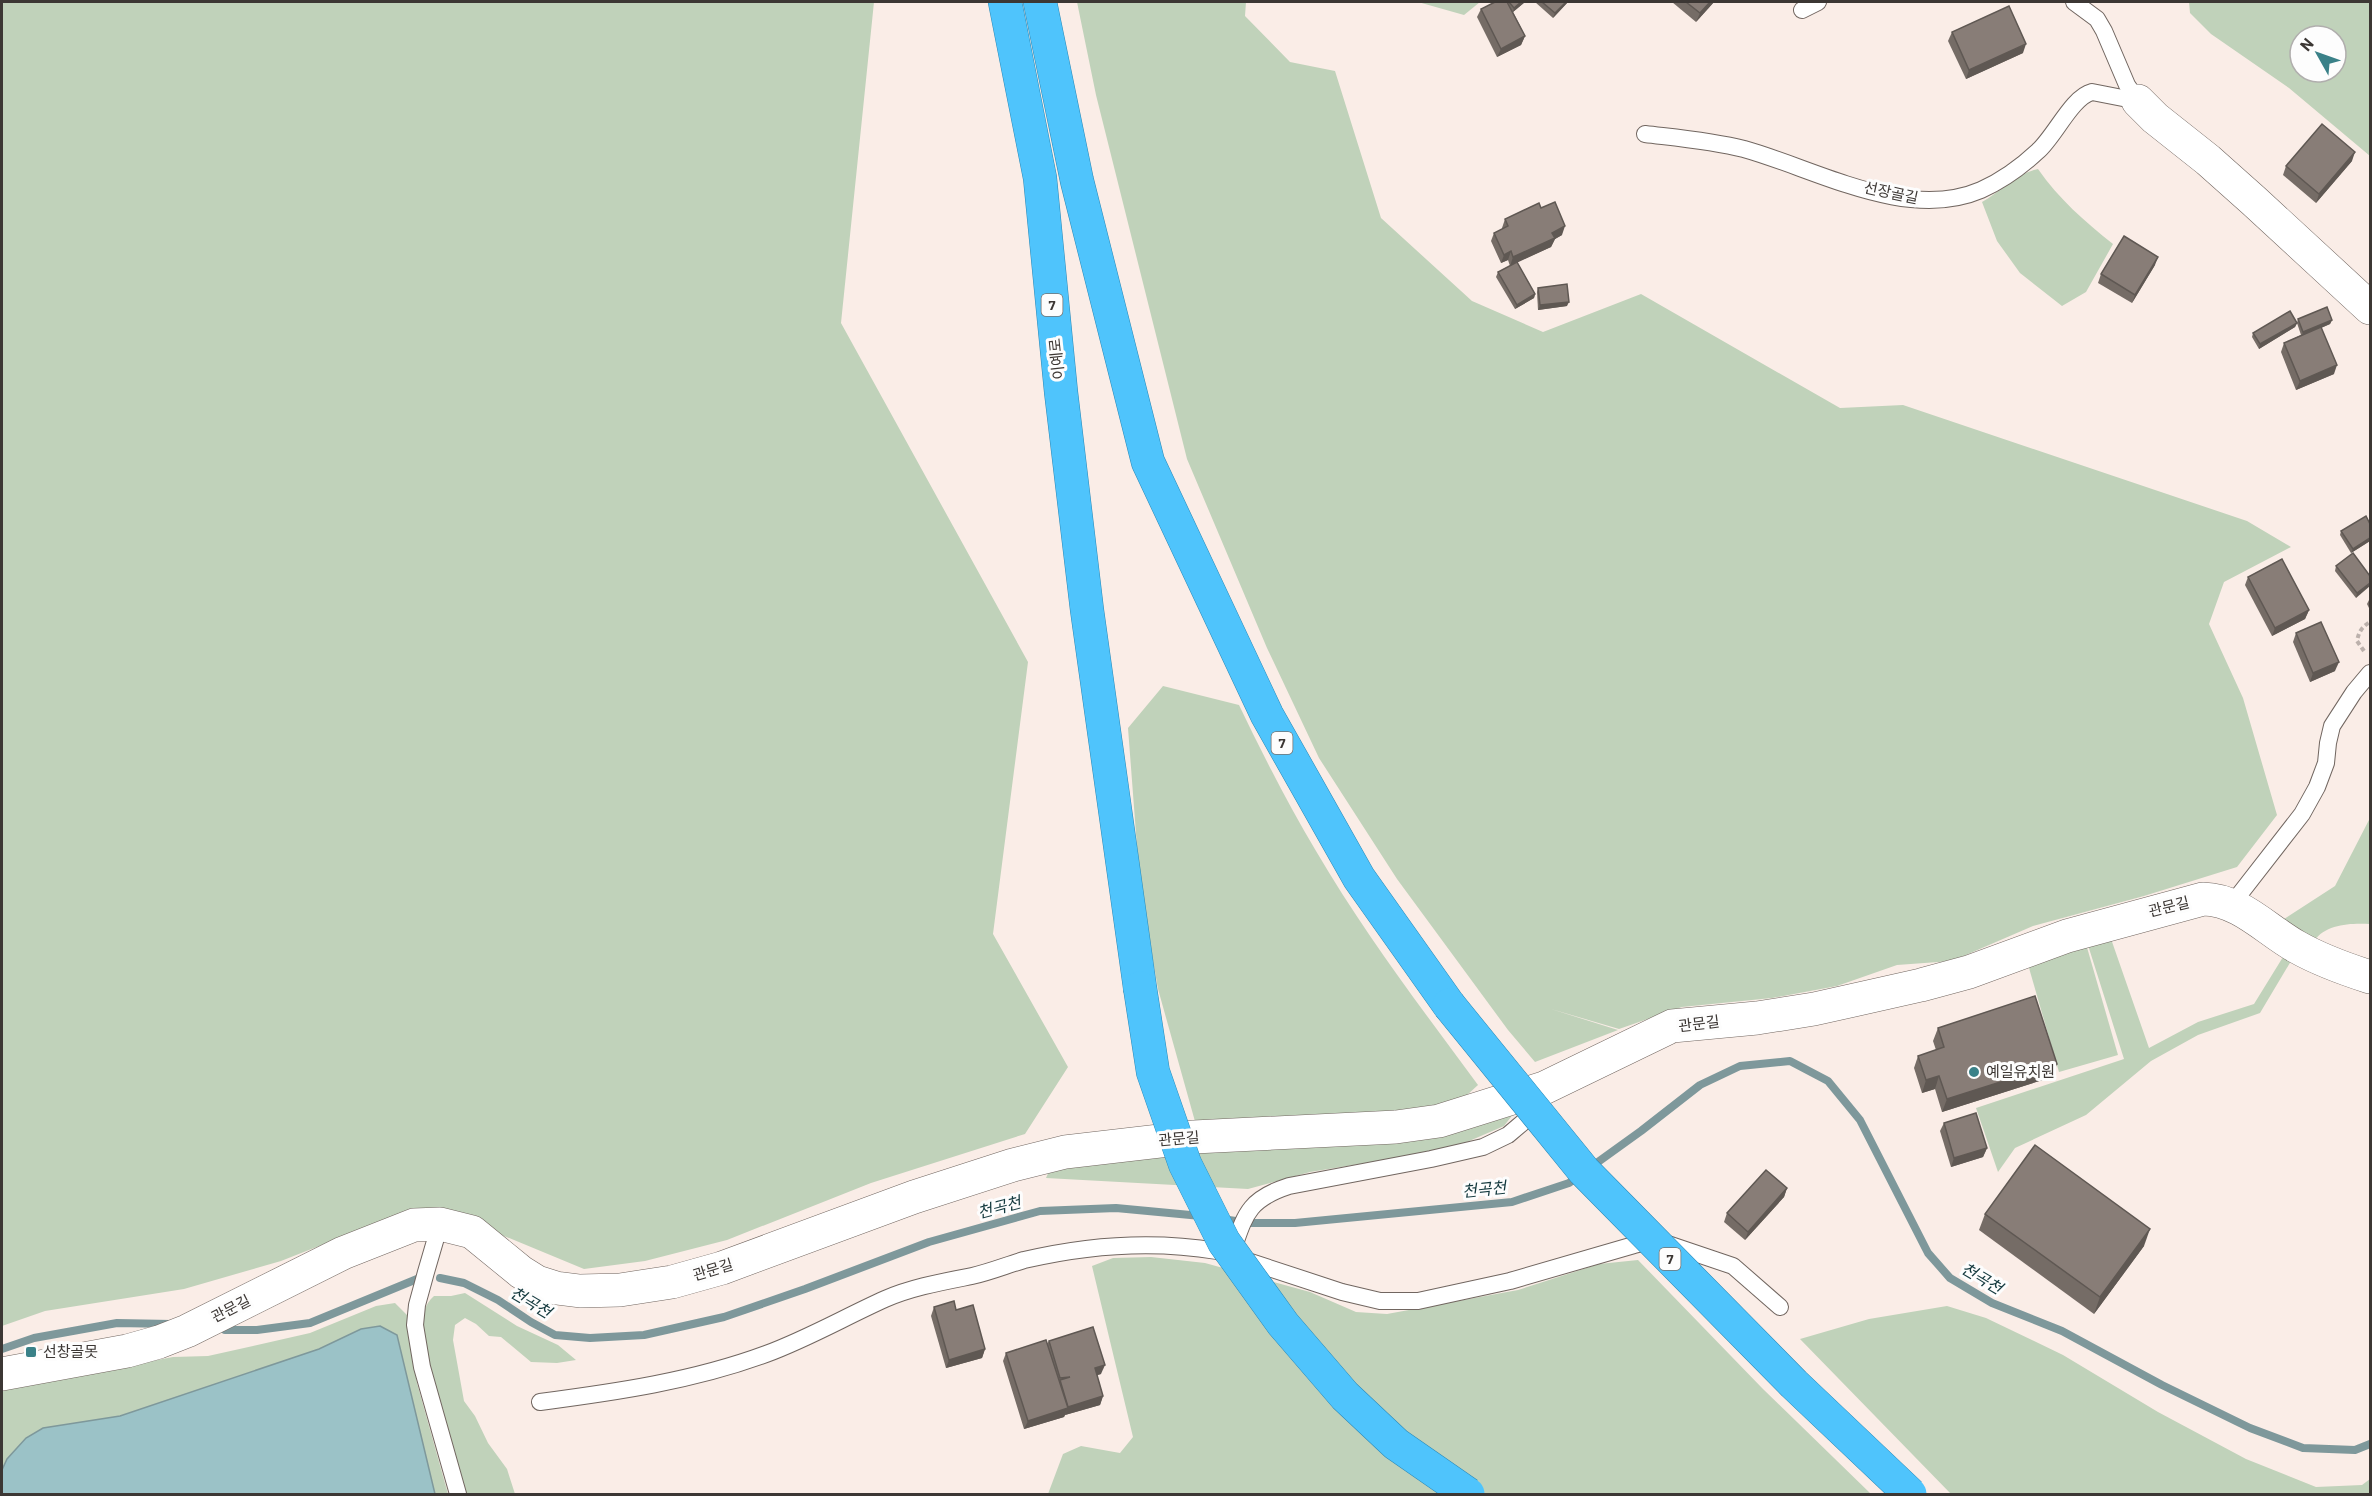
<svg xmlns="http://www.w3.org/2000/svg" width="2372" height="1496" font-family="Barlow,'Noto Sans KR',sans-serif">
<style>
.green{fill:#c0d2ba;fill-rule:evenodd}
.water{fill:#9bc2c7;stroke:#7e989b;stroke-width:1.5}
.lines{fill:none;stroke-linecap:round;stroke-linejoin:round}
.stream{stroke:#7e989b;stroke-width:8}
.service-casing{stroke:#716660;stroke-width:18}
.minor-casing{stroke:#716660;stroke-width:34}
.trunk-casing{stroke:#2c89b6;stroke-width:34}
.path{stroke:#bcb1ac;stroke-width:4;stroke-dasharray:4.5 3;stroke-linecap:butt}
.service{stroke:#fff;stroke-width:16}
.minor{stroke:#fff;stroke-width:33}
.trunk{stroke:#4fc4fc;stroke-width:33}
.trunk-bridge-casing{stroke:#2c89b6;stroke-width:34;stroke-linecap:butt}
.trunk-bridge{stroke:#4fc4fc;stroke-width:33}
.wall{fill:#756c66}
.shaded-wall{fill:#5f5853}
.building{fill:#887d77;stroke:#5f5853;stroke-width:1.5}
.poi-dot{fill:#3a8188;stroke:#fdfdfd;stroke-width:2}
.labels{text-anchor:middle;stroke-width:6;stroke-linejoin:round;paint-order:stroke}
.shield{fill:#fdfdfd;stroke:#767270;stroke-width:1.5}
.shield-label{font-size:14px;font-weight:bold;fill:#3c3734}
.street-label{font-size:15px;fill:#3c3734;stroke:#fdfdfd}
.poi-label{font-size:15px;fill:#3c3734;stroke:#fdfdfd;text-anchor:start}
.water-label{font-size:16px;font-style:italic;fill:#12383d;stroke:#fdfdfd}
</style>
<rect width="100%" height="100%" fill="#faede7"/>
<!-- green -->
<g class="green">
<path d="M2,2H874L841,323L1028,662L993,934L1068,1067L1025,1134L871,1183L727,1240L645,1261L584,1269L446,1212L408,1211L281,1261L184,1289L45,1311L2,1326Z"/>
<path d="M1077,2H1246L1245,16L1290,62L1335,71L1381,218L1472,301L1543,332L1641,294L1840,408L1903,405L2247,521L2291,547L2224,582L2209,624L2243,698L2277,815L2237,867L2144,896L2033,926L1952,961L1897,965L1837,986L1772,998L1682,1007L1619,1029L1551,1009L1618,1030L1535,1062L1508,1030L1397,879L1319,758L1267,648L1187,459L1096,95Z"/>
<path d="M1418,2H1480L1464,15Z"/>
<path d="M2189,2H2370V156L2289,88L2211,34L2190,13ZM2300,36H2336V72H2300Z"/>
<path d="M2038,169C2059,199 2084,221 2113,244L2086,292L2062,306L2020,273L1997,241L1982,202C2000,192 2017,173 2038,169Z"/>
<path d="M1163,686L1239,705C1263,755 1288,804 1316,851C1364,933 1422,1009 1478,1085L1456,1105L1394,1116L1325,1114L1253,1118L1196,1125L1158,989L1140,886L1128,728Z"/>
<path d="M2370,818V924C2350,923 2326,924 2314,941L2284,919L2335,886Z"/>
<path d="M2110,936L2149,1048L2198,1022L2254,1004L2283,957L2291,961L2260,1013L2198,1035L2151,1061L2086,1115L2015,1148L1998,1172L1976,1108L2124,1059L2087,942Z"/>
<path d="M2086,944L2118,1055L2059,1072L2027,961Z"/>
<path d="M1514,1113L1504,1126L1460,1145L1409,1156L1310,1172L1248,1189L1046,1178L1049,1171L1115,1160Z"/>
<path d="M1151,1257L1205,1263L1310,1292L1356,1312L1387,1314L1518,1290L1599,1264L1638,1260L1763,1389L1871,1494H1048L1063,1454L1081,1446L1120,1453L1133,1437L1092,1266L1113,1258Z"/>
<path d="M465,1293L517,1326L558,1345L576,1360L557,1363L531,1362L501,1337L489,1336L476,1324L465,1318L455,1325L453,1340L464,1401L475,1416L488,1443L507,1469L515,1494H466L423,1344C422,1327 420,1308 434,1296H451Z"/>
<path d="M395,1303L408,1316L417,1383L448,1494H2V1389L173,1357L208,1356L253,1346L310,1333L376,1306Z"/>
<path d="M1947,1306L1986,1318L2063,1355L2158,1412L2246,1459L2316,1487L2362,1485L2370,1479V1494H1951L1800,1339L1869,1319Z"/>
</g>
<!-- water -->
<path class="water" d="M380,1326L397,1335L435,1494H2V1470L7,1459L26,1438L43,1428L120,1416L319,1349L361,1329Z"/>
<g class="lines">
<!-- stream -->
<g class="stream">
<path d="M1591,1167L1641,1131L1700,1085L1740,1066L1790,1061L1828,1081L1860,1120L1928,1253L1950,1278L1992,1303L2062,1331L2162,1385L2250,1428L2303,1448L2355,1450L2370,1444"/>
<path d="M1222,1219L1249,1223H1295L1512,1202L1569,1183L1580,1175"/>
<path d="M440,1278L464,1283L498,1300L531,1322L555,1335L590,1338L644,1335L724,1317L805,1289L929,1242L1040,1211L1116,1208L1201,1216"/>
<path d="M225,1330H257L310,1323L417,1279"/>
<path d="M2,1349L34,1338L117,1323L172,1324"/>
</g>
<!-- service casing -->
<g class="service-casing">
<g id="service">
<path d="M2074,2L2097,19L2104,31L2127,85L2138,101"/>
<path d="M1802,10L1818,2"/>
<path d="M1645,134C1678,138 1712,141 1744,149C1816,169 1907,222 1981,190C2001,181 2022,166 2038,151C2055,136 2072,97 2092,92L2138,101"/>
<path d="M2232,904L2302,814L2317,787L2326,763L2328,743L2332,726L2354,692L2370,673"/>
<path d="M440,1224L426,1272L417,1305L415,1325L422,1367L458,1494"/>
<path d="M1231,1255C1245,1216 1246,1200 1289,1186L1431,1159L1483,1147L1508,1135L1540,1108"/>
<path d="M540,1402C616,1392 693,1381 766,1354C807,1339 845,1317 885,1299C913,1287 942,1282 972,1276C990,1272 1007,1265 1024,1260C1088,1245 1152,1240 1217,1251L1342,1292L1380,1301H1418L1510,1281L1634,1245L1646,1242L1665,1243L1733,1266L1780,1307"/>
</g>
</g>
<!-- minor casing -->
<g class="minor-casing">
<g id="minor">
<path d="M2138,101L2155,118L2208,160L2254,201L2370,308"/>
<path d="M2,1374L127,1351L159,1342L187,1331L343,1253L414,1225L440,1224L472,1232L521,1272L537,1282L556,1288L580,1291L620,1290L672,1282L722,1268L914,1197L1013,1165L1065,1152L1194,1137L1396,1127L1439,1121L1544,1088L1672,1026L1757,1018L1814,1009L1921,985L1969,972L2067,936L2203,899C2241,900 2265,929 2297,947C2320,960 2345,969 2370,977"/>
</g>
</g>
<!-- trunk casing -->
<g class="trunk-casing">
<g id="trunk">
<path d="M1005,2L1040,178L1061,392L1087,610L1140,988"/>
<path d="M1040,2L1077,181L1148,462L1267,715L1359,878L1449,1005"/>
</g>
</g>
<!-- path -->
<path class="path" d="M2364,651L2357,641C2359,631 2362,627 2370,622"/>
<!-- service -->
<use href="#service" class="service"/>
<!-- minor -->
<use href="#minor" class="minor"/>
<!-- trunk -->
<use href="#trunk" class="trunk"/>
<!-- trunk-bridge casing -->
<g class="trunk-bridge-casing">
<g id="trunk-bridge">
<path d="M1140,988L1153,1072L1185,1164L1224,1242L1283,1324L1345,1396L1396,1444L1468,1494"/>
<path d="M1449,1005L1584,1171L1794,1384L1910,1494"/>
</g>
</g>
<!-- trunk-bridge -->
<use href="#trunk-bridge" class="trunk-bridge"/>
</g>
<!-- wall -->
<g class="wall">
<path d="M1495,2H1525L1513,12L1525,36L1521,45L1497,57L1477,17L1481,9Z"/>
<path d="M1535,2H1568L1553,18Z"/>
<path d="M1672,2H1714L1696,22Z"/>
<path d="M1952,32L2023,53L1966,79L1948,41Z"/>
<path d="M2352,161L2316,203L2283,175L2286,166Z"/>
<path d="M1541,208L1562,235L1555,239L1551,247L1517,262L1535,294L1534,298L1515,309L1496,277L1498,272L1510,266L1508,260L1501,263L1491,241L1494,233L1502,229V228L1505,219Z"/>
<path d="M2155,265L2132,303L2098,283L2101,274Z"/>
<path d="M1538,288L1567,306L1538,310L1537,292Z"/>
<path d="M2298,319L2332,320L2330,324L2321,328L2334,374L2296,390L2281,352L2284,343L2301,335L2297,323L2295,327L2259,349L2252,337L2253,333L2297,323Z"/>
<path d="M2370,524V541L2351,553L2340,535L2341,531Z"/>
<path d="M2336,566L2370,576L2356,598L2335,571Z"/>
<path d="M2248,577L2309,610L2305,619L2272,636L2245,585Z"/>
<path d="M2370,599V610L2367,604L2369,600Z"/>
<path d="M2296,633L2335,671L2310,682L2293,642Z"/>
<path d="M1938,1028L2052,1077L1942,1112L1935,1089L1922,1093L1914,1068L1918,1056L1936,1050L1933,1041Z"/>
<path d="M1944,1123L1987,1148L1983,1157L1951,1167L1940,1131Z"/>
<path d="M1787,1188L1784,1197L1745,1240L1724,1222L1727,1213Z"/>
<path d="M1985,1214L2144,1246L2094,1314L1979,1230Z"/>
<path d="M934,1307L956,1310L985,1349L982,1358L946,1368L931,1316Z"/>
<path d="M1049,1341L1101,1374L1097,1375L1103,1396L1100,1405L1065,1415L1064,1417L1024,1429L1003,1361L1006,1353L1047,1344Z"/>
</g>
<!-- shaded-wall -->
<g class="shaded-wall">
<path d="M1521,2H1525L1513,12L1514,8Z"/>
<path d="M1566,2H1568L1553,18L1555,13Z"/>
<path d="M1710,2H1714L1696,22L1700,13Z"/>
<path d="M1525,36L1521,45L1497,57L1501,49Z"/>
<path d="M2026,44L2023,53L1966,79L1969,70Z"/>
<path d="M2355,152L2352,161L2316,203L2319,194Z"/>
<path d="M1565,226L1562,235L1555,239L1551,247L1510,266L1513,257L1552,233Z"/>
<path d="M1511,251L1508,260L1501,263L1504,255Z"/>
<path d="M2158,257L2155,265L2132,303L2135,295Z"/>
<path d="M1535,294L1534,298L1515,309L1517,305Z"/>
<path d="M1569,302L1567,306L1538,310L1540,305Z"/>
<path d="M2332,320L2330,324L2302,336L2303,332Z"/>
<path d="M2297,323L2295,327L2259,349L2260,344Z"/>
<path d="M2337,365L2334,374L2296,390L2300,381Z"/>
<path d="M2370,538V541L2351,553L2353,549Z"/>
<path d="M2370,583V586L2356,598L2357,593Z"/>
<path d="M2309,610L2305,619L2272,636L2275,628Z"/>
<path d="M2339,662L2335,671L2310,682L2313,673Z"/>
<path d="M2057,1064L2052,1077L1942,1112L1947,1099Z"/>
<path d="M1939,1076L1935,1089L1922,1093L1926,1080Z"/>
<path d="M1987,1148L1983,1157L1951,1167L1954,1158Z"/>
<path d="M1787,1188L1784,1197L1745,1240L1748,1232Z"/>
<path d="M2150,1229L2144,1246L2094,1314L2100,1297Z"/>
<path d="M985,1349L982,1358L946,1368L949,1360Z"/>
<path d="M1105,1365L1101,1374L1091,1377L1095,1368Z"/>
<path d="M1103,1396L1100,1405L1065,1415L1068,1407Z"/>
<path d="M1068,1408L1064,1417L1024,1429L1028,1421Z"/>
</g>
<!-- building -->
<g class="building">
<path d="M1495,2H1507L1525,36L1501,49L1481,9Z"/>
<path d="M1509,2H1521L1514,8Z"/>
<path d="M1542,2H1566L1555,13Z"/>
<path d="M1686,2H1710L1700,13Z"/>
<path d="M2009,6L2026,44L1969,70L1952,32Z"/>
<path d="M2322,124L2355,152L2319,194L2286,166Z"/>
<path d="M1555,202L1565,226L1552,233L1555,238L1513,257L1511,251L1504,255L1494,233L1508,226L1505,219L1539,203L1541,208Z"/>
<path d="M2124,236L2158,257L2135,295L2101,274Z"/>
<path d="M1517,262L1535,294L1517,305L1498,272Z"/>
<path d="M1567,284L1569,302L1540,305L1538,288Z"/>
<path d="M2327,307L2332,320L2303,332L2298,319Z"/>
<path d="M2290,311L2297,323L2260,344L2253,333Z"/>
<path d="M2321,327L2337,365L2300,381L2284,343Z"/>
<path d="M2366,516L2370,524V538L2353,549L2341,531Z"/>
<path d="M2353,553L2370,576V583L2357,593L2336,566Z"/>
<path d="M2282,559L2309,610L2275,628L2248,577Z"/>
<path d="M2321,622L2339,662L2313,673L2296,633Z"/>
<path d="M2035,996L2057,1064L1947,1099L1939,1076L1926,1080L1918,1056L1944,1047L1938,1028Z"/>
<path d="M1976,1113L1987,1148L1954,1158L1944,1123Z"/>
<path d="M2035,1145L2150,1229L2100,1297L1985,1214Z"/>
<path d="M1766,1170L1787,1188L1748,1232L1727,1213Z"/>
<path d="M954,1301L956,1310L973,1305L985,1349L949,1360L934,1307Z"/>
<path d="M1093,1327L1105,1365L1095,1368L1103,1396L1068,1407L1060,1380L1070,1377L1060,1378L1049,1341Z"/>
<path d="M1046,1340L1068,1408L1028,1421L1006,1353Z"/>
</g>
<!-- markers -->
<g class="poi-dot">
<circle cx="1974" cy="1072" r="6"/>
<rect x="25" y="1346" width="12" height="12" rx="3"/>
</g>
<g class="labels">
<!-- shield labels -->
<g class="shield">
<rect x="1041.5" y="294" width="21" height="22" rx="4.5"/>
<rect x="1271.5" y="732" width="21" height="22" rx="4.5"/>
<rect x="1659.5" y="1248" width="21" height="22" rx="4.5"/>
</g>
<g class="shield-label">
<text x="1052" y="310">7</text>
<text x="1282" y="748">7</text>
<text x="1670" y="1264">7</text>
</g>
<!-- street labels -->
<g class="street-label">
<text transform="translate(1891 193) rotate(12)" y="5">선장골길</text>
<text transform="translate(1057 359) rotate(-96)" y="5">이예로</text>
<text transform="translate(2169 907) rotate(-14)" y="5">관문길</text>
<text transform="translate(1699 1024) rotate(-7)" y="5">관문길</text>
<text transform="translate(1179 1139) rotate(-5)" y="5">관문길</text>
<text transform="translate(713 1270) rotate(-17)" y="5">관문길</text>
<text transform="translate(231 1309) rotate(-27)" y="5">관문길</text>
</g>
<!-- poi labels -->
<g class="poi-label">
<text x="1986" y="1077">예일유치원</text>
<text x="43" y="1357">선창골못</text>
</g>
<!-- water labels -->
<g class="water-label">
<text transform="translate(1484 1189) rotate(-6)" y="6">천곡천</text>
<text transform="translate(999 1207) rotate(-15)" y="6">천곡천</text>
<text transform="translate(1982 1278) rotate(31)" y="6">천곡천</text>
<text transform="translate(531 1302) rotate(31)" y="6">천곡천</text>
</g>
</g>
<!-- border -->
<rect width="2372" height="1496" fill="none" stroke="#3c3734" stroke-width="6"/>
<!-- north arrow -->
<g transform="translate(2318 54) rotate(310)"><circle r="28" fill="#fdfdfd" stroke="#b0aead" stroke-width="1.5"/>
<path d="M0-4.5L10 22L0 15L-10 22Z" fill="#3a8188"/>
<text y="-9" font-size="16" font-weight="bold" text-anchor="middle" fill="#3c3734">N</text>
</g>
</svg>
